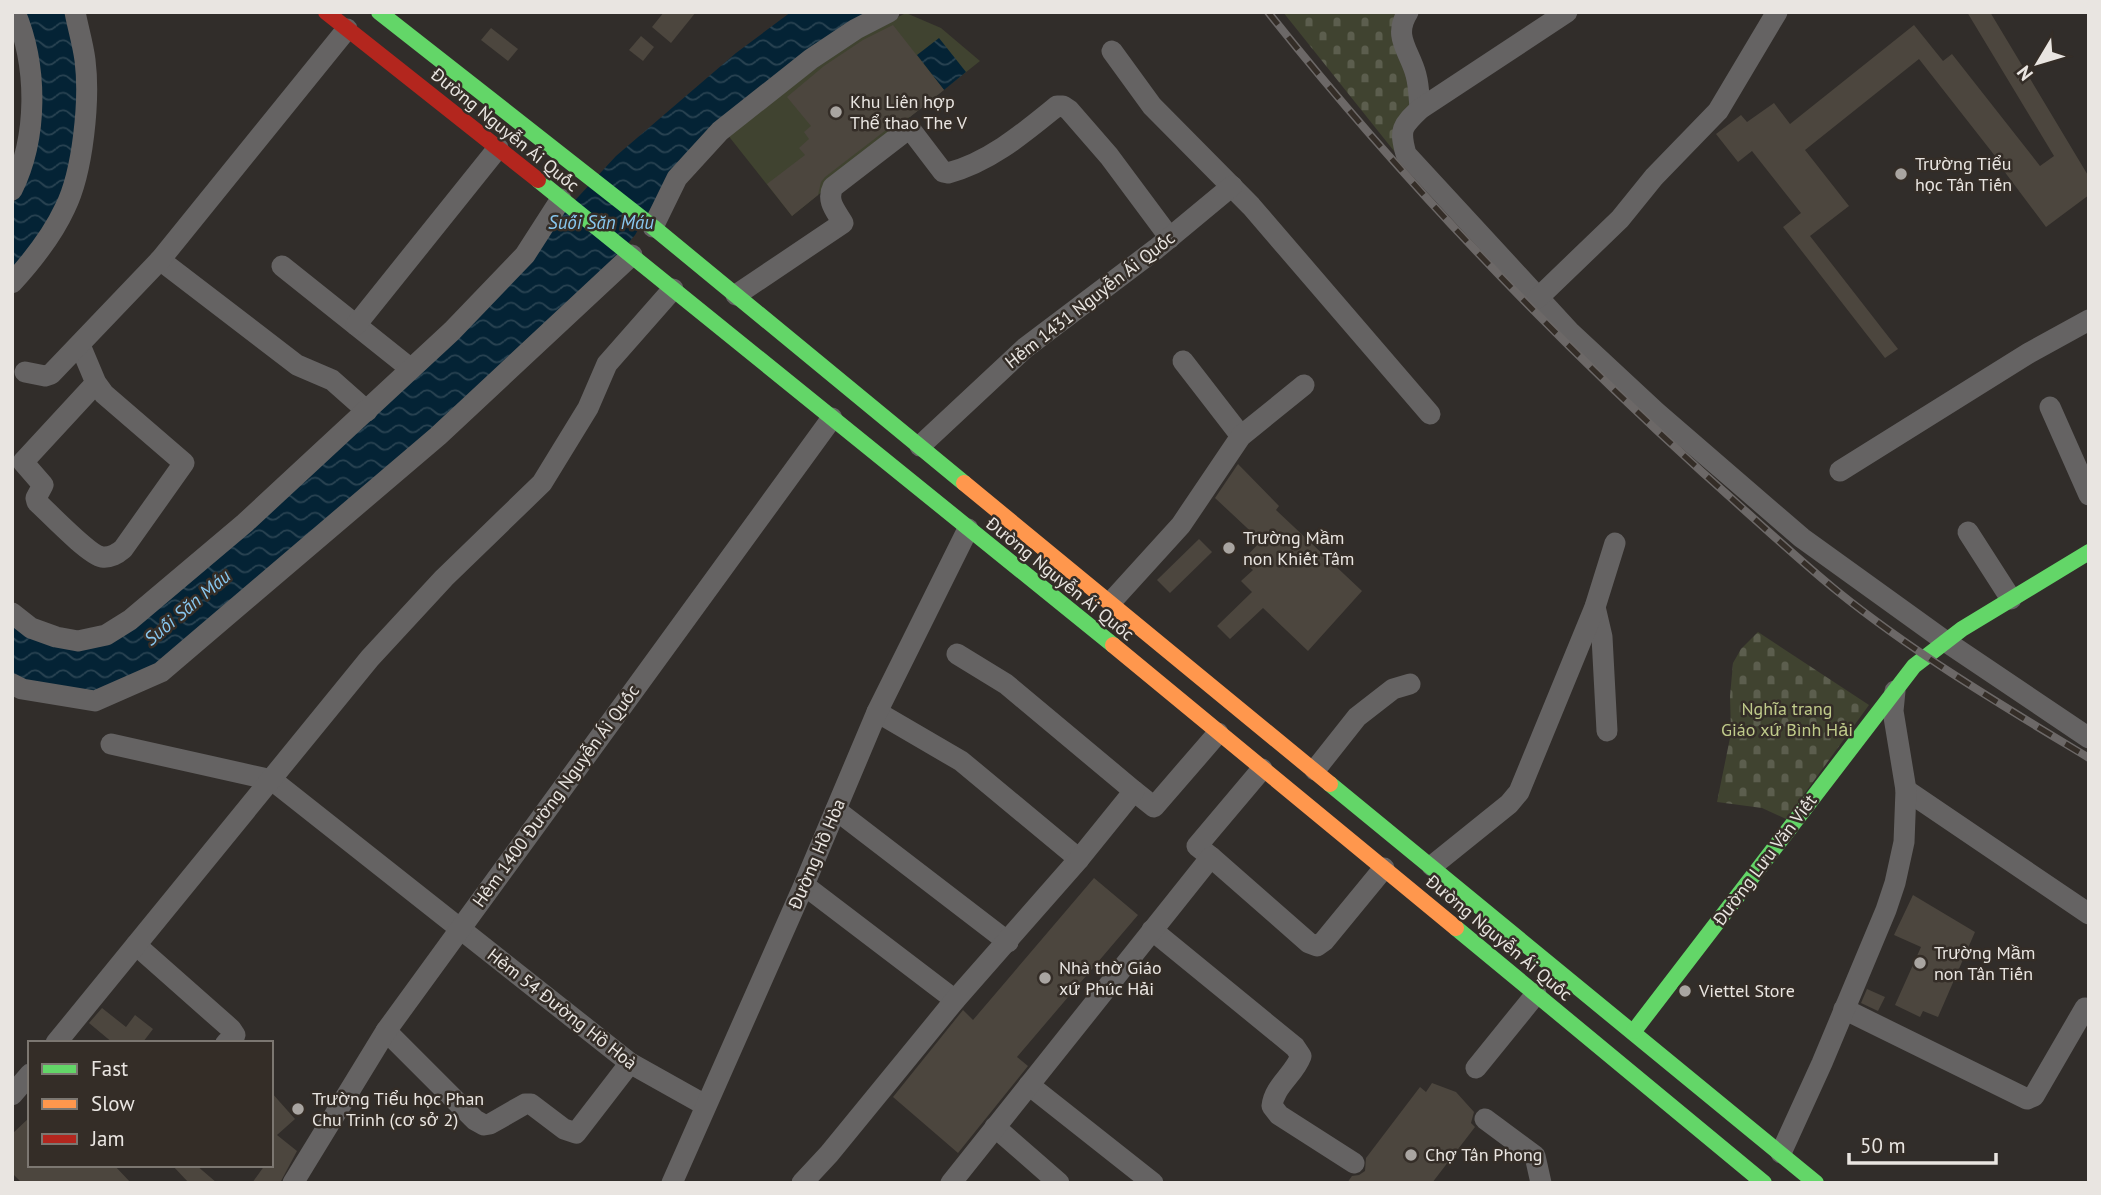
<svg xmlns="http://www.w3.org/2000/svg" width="2101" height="1195" font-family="'PT Sans',sans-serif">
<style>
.cemetery{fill:url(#cemetery-stones)}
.pitch{fill:#404330}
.water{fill:url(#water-waves)}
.building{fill:#4c463e}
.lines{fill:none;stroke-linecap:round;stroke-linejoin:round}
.street{stroke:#656363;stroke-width:21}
.fast{stroke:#63d668;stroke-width:16}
.slow{stroke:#ff974d;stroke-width:16}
.jam{stroke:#b3261e;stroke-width:16}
.rail-casing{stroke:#6c6867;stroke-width:8}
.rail{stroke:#342d27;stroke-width:5;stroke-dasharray:16;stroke-linecap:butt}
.poi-dot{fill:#a9a5a1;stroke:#342d27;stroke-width:2.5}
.labels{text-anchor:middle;stroke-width:5;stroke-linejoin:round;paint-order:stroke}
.poi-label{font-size:18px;fill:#e9e5e1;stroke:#342d27;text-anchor:start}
.street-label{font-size:18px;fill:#e9e5e1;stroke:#342d27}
.park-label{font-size:18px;fill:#c0cb8b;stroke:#342d27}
.water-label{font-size:19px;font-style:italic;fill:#88c7ef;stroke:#342d27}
</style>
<defs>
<pattern id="cemetery-stones" width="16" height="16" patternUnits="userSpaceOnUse" patternTransform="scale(1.75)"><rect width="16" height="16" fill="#404330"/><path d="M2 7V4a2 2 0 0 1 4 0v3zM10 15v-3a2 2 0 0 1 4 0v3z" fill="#5c5e4e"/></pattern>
<pattern id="water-waves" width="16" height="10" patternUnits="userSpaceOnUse" patternTransform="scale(1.75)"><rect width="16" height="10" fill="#042335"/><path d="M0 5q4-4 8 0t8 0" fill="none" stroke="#294352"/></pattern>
</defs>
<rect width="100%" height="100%" fill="#312d2a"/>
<!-- cemetery -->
<g class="cemetery">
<path d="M1283,12H1400L1393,19L1413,99L1398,156Z"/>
<path d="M1758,632L1869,705L1786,819L1762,808L1717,802L1731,733L1730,696L1733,663L1741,649Z"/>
</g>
<!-- pitch -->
<path class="pitch" d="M906,13L941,28L980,61L828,182L823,191L792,216L727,134L861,35Z"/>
<!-- water -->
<g class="water">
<path d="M23,12H68L79,63L77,133L59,205L12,272V206L24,181Z"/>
<path d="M791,12H874L672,172L635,235L624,248L454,412L157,666L94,694L12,677V622L109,641L555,222L616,156L736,53Z"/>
<path d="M939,38L966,72L944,90L917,55Z"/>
</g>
<!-- building -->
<g class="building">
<path d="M664,12H696L671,43L652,27Z"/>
<path d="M1967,12H1990L2089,177V195L2046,227L2004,171L2006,170L1919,59L1805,150L1849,206L1810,236L1898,349L1885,358L1783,227L1801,213L1752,151L1738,162L1716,134L1741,115L1747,122L1774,103L1790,124L1914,25L1943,61L1952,54L2040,166L2054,156Z"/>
<path d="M893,25L944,90L910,117L899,120L825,177L821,182L818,195L792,216L767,184L805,155L799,148L809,139L804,132L811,126L787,97L824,66L863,40Z"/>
<path d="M491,28L518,49L508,61L481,40Z"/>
<path d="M641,36L654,47L643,61L629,50Z"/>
<path d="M1238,464L1279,506L1276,510L1362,591L1308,651L1263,608L1230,639L1217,626L1252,592L1241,581L1253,570L1242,561L1261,541L1215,498Z"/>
<path d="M1199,539L1212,552L1170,593L1157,580Z"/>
<path d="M1094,878L1138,915L1017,1057L1028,1066L958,1153L893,1097L963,1010L973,1020Z"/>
<path d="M1913,895L1975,932L1938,1017L1923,1011L1920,1017L1895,1005L1921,947L1894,935Z"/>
<path d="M1867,989L1885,997L1878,1011L1861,1003Z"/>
<path d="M102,1008L126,1027L135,1015L153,1029L143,1042L144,1043H113L89,1023Z"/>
<path d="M1432,1083L1456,1092L1474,1112L1471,1123L1475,1127L1432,1183H1347L1352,1176L1359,1175L1365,1171L1366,1158L1420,1087L1426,1092Z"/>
<path d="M271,1092L295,1119L277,1135L297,1151L280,1183H252L265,1165H271Z"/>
<path d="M30,1117V1165H114L131,1183H22L12,1173V1134Z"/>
<path d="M172,1165H196L217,1183H189Z"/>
</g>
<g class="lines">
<!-- street -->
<g class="street">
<path d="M1408,12C1392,37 1410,51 1416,75C1419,86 1419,97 1420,109"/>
<path d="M1567,12L1420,109C1402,126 1399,129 1406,154L1571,333L1656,412L1802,538L1945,641L2089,738"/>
<path d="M1112,51L1152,106L1251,206L1430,414"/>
<path d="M12,190C38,137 38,67 15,12"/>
<path d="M653,227L677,178L720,131L811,59L856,29L889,12"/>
<path d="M160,260L297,365L332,380L367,411"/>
<path d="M282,266L411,369"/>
<path d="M12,283C33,260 52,236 65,208C83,172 90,100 85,60C83,44 78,28 75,12"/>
<path d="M736,295L843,223C836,211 826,201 833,187L907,130H911L943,172L948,173C990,162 1025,132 1057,106H1063L1069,110L1109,156L1170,238"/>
<path d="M1538,298L1620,219L1654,177L1718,111L1777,12"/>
<path d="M356,325L498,148"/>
<path d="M80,345L96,383L104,394L184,463L123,549C117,554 111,558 102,557C89,555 49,513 37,502L36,498L43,485L23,462L96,383"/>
<path d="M1183,361L1241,436"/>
<path d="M25,372L45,376L51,374L160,260L347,29"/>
<path d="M2050,407L2089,495"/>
<path d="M920,446L1025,348L1156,249L1232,186"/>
<path d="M1840,471L2029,353L2089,320"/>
<path d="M1968,532L2011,599"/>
<path d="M1111,602L1181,525L1241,436L1304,385"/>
<path d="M1595,607L1602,637L1607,731"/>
<path d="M12,613L31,628L56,637L78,641L106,635L130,620L245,523L452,331L525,255L561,199"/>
<path d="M12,684L22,689L95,701L161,672L438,436L632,255"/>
<path d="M877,712L961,761L1079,859"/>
<path d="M111,744L272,780L630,1063L705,1105"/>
<path d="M1315,770L1357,717L1393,689L1410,684"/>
<path d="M1906,790L2089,914"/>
<path d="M1134,791L1154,807L1218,733"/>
<path d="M836,810L1008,942"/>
<path d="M1211,857L1197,846L1262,769"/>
<path d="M1432,866L1509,804L1519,792L1595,607L1615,543"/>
<path d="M804,885L955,1000"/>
<path d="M1152,930L1295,1047L1301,1056C1294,1075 1274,1086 1272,1106L1279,1115L1354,1163"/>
<path d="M136,945L231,1029L235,1035L226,1043"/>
<path d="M1844,1009L2027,1099L2034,1096L2085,1008L2089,1011"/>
<path d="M386,1031L475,1120L484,1125L490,1124L525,1104H531L564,1129L576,1133L630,1063"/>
<path d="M56,1043L370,658L444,578L542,483L588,408L607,364L673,289"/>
<path d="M1476,1068L1536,994"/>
<path d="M1029,1085L1153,1183"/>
<path d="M12,1095L30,1074"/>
<path d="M1485,1119L1535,1156L1541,1183"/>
<path d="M995,1127L1059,1183"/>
<path d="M1781,1153L1822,1063L1886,910L1895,883L1904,842L1906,790L1893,711L1895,691"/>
<path d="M293,1183L386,1031L832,418"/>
<path d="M672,1183L804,885L877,712L968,529"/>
<path d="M802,1183L829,1154L955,1000L1079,859L1134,791L1006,684L957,654"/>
<path d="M951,1183L1211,857L1309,943L1317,946L1324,941L1384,868"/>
</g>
<!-- fast -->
<g class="fast">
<path d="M379,12L653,227L964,483"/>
<path d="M538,180L1113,645"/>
<path d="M1330,784L1816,1183"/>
<path d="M1456,928L1764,1183"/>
<path d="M1634,1031L1914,666L1962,629L2089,552"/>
</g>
<!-- slow -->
<g class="slow">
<path d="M964,483L1330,784"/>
<path d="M1113,645L1456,928"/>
</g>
<!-- jam -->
<path class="jam" d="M326,12L538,180"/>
<!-- rail casing -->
<g class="rail-casing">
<path id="rail" d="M1268,12C1400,178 1546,330 1702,472C1747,512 1791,553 1837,591C1915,654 2003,706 2089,758"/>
</g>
<!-- rail -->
<use href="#rail" class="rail"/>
</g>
<!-- markers -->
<g class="poi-dot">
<circle cx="836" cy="112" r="7"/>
<circle cx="1901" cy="174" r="7"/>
<circle cx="1229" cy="548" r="7"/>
<circle cx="1920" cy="963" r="7"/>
<circle cx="1045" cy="978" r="7"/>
<circle cx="1685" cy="991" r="7"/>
<circle cx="298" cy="1109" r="7"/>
<circle cx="1411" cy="1155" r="7"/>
</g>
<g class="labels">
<!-- poi labels -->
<g class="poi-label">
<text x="850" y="108">Khu Liên hợp<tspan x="850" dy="21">Thể thao The V</tspan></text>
<text x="1915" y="170">Trường Tiểu<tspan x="1915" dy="21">học Tân Tiến</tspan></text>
<text x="1243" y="544">Trường Mầm<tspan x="1243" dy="21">non Khiết Tâm</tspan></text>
<text x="1934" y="959">Trường Mầm<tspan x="1934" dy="21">non Tân Tiến</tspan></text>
<text x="1059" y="974">Nhà thờ Giáo<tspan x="1059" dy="21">xứ Phúc Hải</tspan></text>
<text x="1699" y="997">Viettel Store</text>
<text x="312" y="1105">Trường Tiểu học Phan<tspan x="312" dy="21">Chu Trinh (cơ sở 2)</tspan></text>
<text x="1425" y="1161">Chợ Tân Phong</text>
</g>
<!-- street labels -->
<g class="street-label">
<text transform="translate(505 130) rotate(39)" y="6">Đường Nguyễn Ái Quốc</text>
<text transform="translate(1090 300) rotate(-38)" y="6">Hẻm 1431 Nguyễn Ái Quốc</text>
<text transform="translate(1060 579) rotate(39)" y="6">Đường Nguyễn Ái Quốc</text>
<text transform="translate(556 796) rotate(-54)" y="6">Hẻm 1400 Đường Nguyễn Ái Quốc</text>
<text transform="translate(817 854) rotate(-67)" y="6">Đường Hồ Hòa</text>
<text transform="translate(1765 860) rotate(-53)" y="6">Đường Lưu Văn Viết</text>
<text transform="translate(1499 938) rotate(40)" y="6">Đường Nguyễn Ái Quốc</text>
<text transform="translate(562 1009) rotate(38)" y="6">Hẻm 54 Đường Hồ Hoà</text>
</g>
<!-- park labels -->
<g class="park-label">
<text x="1787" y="715">Nghĩa trang<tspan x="1787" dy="21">Giáo xứ Bình Hải</tspan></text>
</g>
<!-- water labels -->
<g class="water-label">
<text x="601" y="229">Suối Săn Máu</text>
<text transform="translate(187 607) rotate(-40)" y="7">Suối Săn Máu</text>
</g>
</g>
<!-- border -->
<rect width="2101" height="1195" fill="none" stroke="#e9e5e1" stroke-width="28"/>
<!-- legend -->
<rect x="28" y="1041" width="245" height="126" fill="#342d27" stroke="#7c7771" stroke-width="2"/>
<rect x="42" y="1064" width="35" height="10" fill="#63d668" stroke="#7c7771" stroke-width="2"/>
<text x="91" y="1076" font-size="21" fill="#e9e5e1">Fast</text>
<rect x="42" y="1099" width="35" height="10" fill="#ff974d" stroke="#7c7771" stroke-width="2"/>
<text x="91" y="1111" font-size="21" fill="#e9e5e1">Slow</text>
<rect x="42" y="1134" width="35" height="10" fill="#b3261e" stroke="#7c7771" stroke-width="2"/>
<text x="91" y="1146" font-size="21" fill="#e9e5e1">Jam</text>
<!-- north arrow -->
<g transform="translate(2038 63) rotate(232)" stroke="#342d27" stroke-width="5" paint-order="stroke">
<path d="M0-5L12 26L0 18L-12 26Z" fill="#e9e5e1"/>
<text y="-10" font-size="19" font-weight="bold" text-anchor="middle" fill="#e9e5e1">N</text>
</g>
<!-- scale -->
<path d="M1849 1153v10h147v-10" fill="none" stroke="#e9e5e1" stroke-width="3.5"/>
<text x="1860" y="1153" font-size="21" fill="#e9e5e1" stroke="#342d27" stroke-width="5" paint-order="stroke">50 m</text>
</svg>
